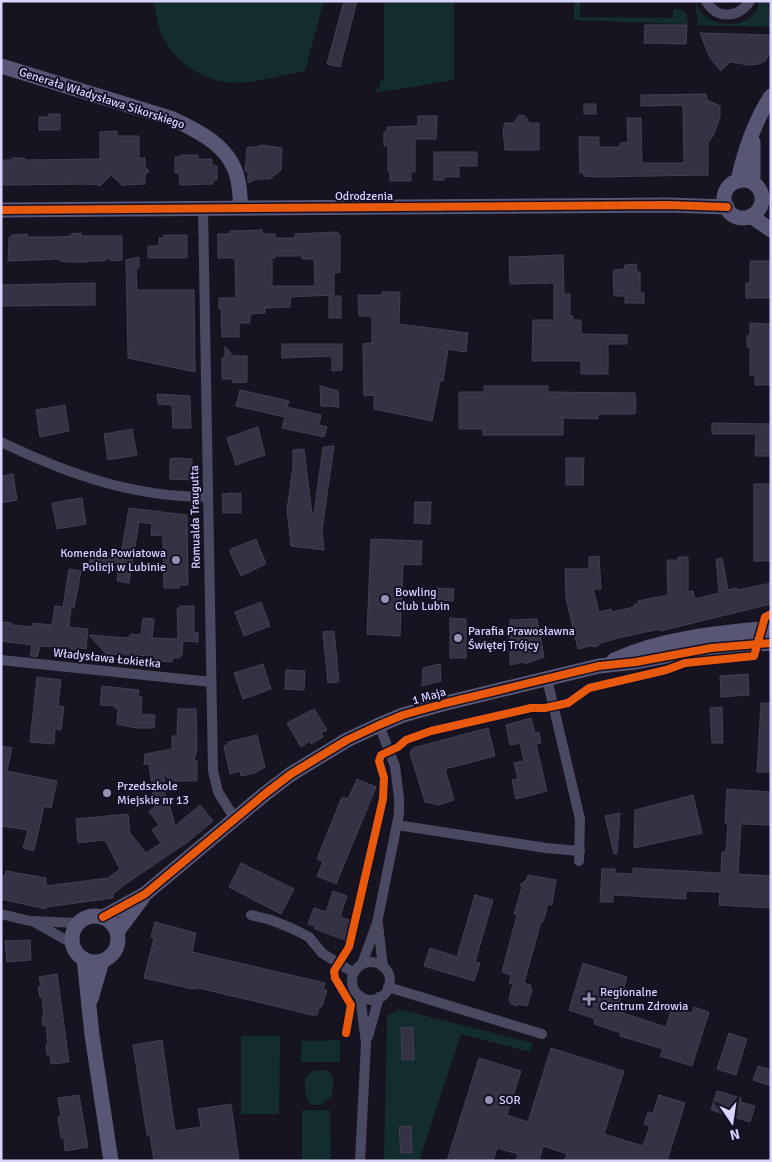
<svg xmlns="http://www.w3.org/2000/svg" width="772" height="1162" font-family="Signika,sans-serif">
<style>
.green{fill:#132c2d}
.building{fill:#343243;stroke:#433f54;fill-rule:evenodd}
.lines{fill:none;stroke-linecap:round;stroke-linejoin:round}
.street{stroke:#4a4962;stroke-width:10}
.secondary{stroke:#575674;stroke-width:15}
.cycleway-casing{stroke:#130f26;stroke-width:11}
.cycleway{stroke:#e8590c;stroke-width:8}
.poi-dot{fill:#9591b1;stroke:#130f26;stroke-width:2}
.labels{text-anchor:middle;stroke-width:4;stroke-linejoin:round;paint-order:stroke}
.street-label{font-size:12px;fill:#d9d4ff;stroke:#130f26}
.poi-label{font-size:12px;fill:#d9d4ff;stroke:#130f26;text-anchor:start}
</style>
<rect width="100%" height="100%" fill="#161421"/>
<!-- green -->
<g class="green">
<path d="M154,1H324L305,71C283,75 259,82 237,83C205,83 175,63 162,35C157,25 156,13 154,1Z"/>
<path d="M384,1H454V80L376,93V89L380,88V82L384,80Z"/>
<path d="M574,1H580V17L673,18V9L682,10L686,13L688,24L574,20Z"/>
<path d="M695,1H696C700,31 757,32 759,1H768L771,27L698,25Z"/>
<path d="M398,1009L533,1043L530,1052L461,1034L419,1161H384L387,1017Z"/>
<path d="M241,1036H280L279,1114H241Z"/>
<path d="M340,1040V1062H301V1041Z"/>
<path d="M327,1070C336,1076 333,1086 332,1095L322,1105H310L305,1092V1079L312,1071Z"/>
<path d="M302,1110H330L331,1160H302Z"/>
</g>
<!-- building -->
<g class="building">
<path d="M344,1H357L340,67L327,64Z"/>
<path d="M645,25H687L686,44L644,43Z"/>
<path d="M700,33L771,35L770,52L765,61L759,64L749,65L730,62L721,71L710,58Z"/>
<path d="M706,94L707,100L720,106V117L714,134L708,143V175L596,177L584,176V173H580L579,137H599V147H620V143L628,142L627,118H641L642,163H684L683,105L641,106V95Z"/>
<rect x="584" y="104" width="12" height="10"/>
<path d="M49,114H60V130H39V117H49Z"/>
<path d="M522,115L526,117L529,123H539V150H505L503,130L505,123H514L518,116Z"/>
<path d="M418,116H437L436,139H415V172H411V181H390V171H388V146H384V132H387V127L418,126Z"/>
<path d="M117,131V136H139V158H145V167L149,171L145,175V184L125,185L123,186L111,175L100,186L98,185L85,184L3,185V160H12V158H25V160L100,159V132Z"/>
<path d="M261,145L282,148L281,170L270,179H257L248,183V172L245,171L247,147H257Z"/>
<path d="M434,152H477V166H459V177H444V180H434Z"/>
<path d="M181,155H198V159H212V165L217,166V180H213V184L180,185L179,173H175V157H181Z"/>
<path d="M262,230V234H275V238H295V234L337,232L340,235V272L334,273V295L291,297L290,307L265,308V313L250,314V323H239V337H222L221,309H219V298H236L235,258H218V234H230V231ZM275,256H302V259H314L315,286H272V258H275Z"/>
<path d="M81,233V236H122V260L111,261L108,258L104,261H88V262H68L60,261V259L8,261L9,238L13,235L27,234V237H59L71,236V234Z"/>
<path d="M164,235H187V258H148V246H159V238H164Z"/>
<path d="M563,255L564,294H570V316H573V320H581V334L627,335V344H608V374H581V361H532L533,320H554V283L510,284L509,257Z"/>
<path d="M139,257V268H136L137,290H194L195,372L128,358L126,260Z"/>
<path d="M750,261H771V298H746V283H750Z"/>
<path d="M636,264L637,272H640V293H644V303H625V296H614L613,270L624,269L625,265Z"/>
<path d="M95,283V305L1,306V285Z"/>
<path d="M382,292H400L399,324L468,333L466,352L448,349L443,381H440L432,421L374,409V395L364,396L363,344L372,343V316H359L358,295H382Z"/>
<rect x="329" y="296" width="12" height="22"/>
<path d="M750,323L771,324V385H755V375H750V347H747V336L750,335Z"/>
<path d="M282,344H342V370L332,371V356L282,358Z"/>
<path d="M225,346L233,356H247V382L233,383V379H222V358H225Z"/>
<path d="M320,386L338,391L339,407L321,406Z"/>
<path d="M484,386H548V392L635,393L636,408L635,414H598V419L563,418V435H483V429H459V392H484Z"/>
<path d="M240,390L289,401L287,407L321,415L319,425L327,427L324,437L282,428L285,417L236,406Z"/>
<path d="M157,394L190,396L191,428H173L172,405L158,404Z"/>
<path d="M65,405L69,431L40,437L36,410Z"/>
<path d="M712,423L771,424V456H755L756,434H712Z"/>
<path d="M258,427L265,455L236,465L227,438Z"/>
<path d="M132,429L137,455L108,460L104,434Z"/>
<path d="M334,446L322,530L324,550L291,546L287,510L293,466V450L304,449L312,514H314L323,447Z"/>
<path d="M175,458L192,459V480L170,479V459Z"/>
<path d="M566,458H584L583,485H566Z"/>
<path d="M13,474L17,500L1,503V476Z"/>
<rect x="754" y="484" width="17" height="77"/>
<path d="M241,493V513H223L222,494Z"/>
<path d="M82,498L86,524L57,529L52,503Z"/>
<path d="M415,502H431L430,524L414,523Z"/>
<path d="M129,508L187,515L188,585H179V588H164L163,536L151,535L152,524L139,522L129,583L117,581L118,571L89,566L91,549L121,554Z"/>
<path d="M256,539L266,564L241,576L229,550Z"/>
<path d="M371,539L422,541L421,565L403,564L400,636L367,634Z"/>
<path d="M599,556L601,589H593L599,612L611,609L612,612L621,610L634,607V605L639,603L638,601L668,595L667,560H678V557H688V592L693,591L695,599L719,593L716,559L722,558L728,590L737,588L738,590L771,583V604L660,631V629L618,638L601,643L596,647L590,646L578,649L566,598L565,569H589V557Z"/>
<path d="M69,569L81,571L74,608H71L69,627L88,629L86,649L79,648V650L70,649V647L40,646L37,657L30,656L32,645L1,641V622L12,623L11,625L32,627L33,623L52,625L55,606L63,607Z"/>
<path d="M437,588L454,589L453,601L437,600Z"/>
<path d="M261,602L270,626L244,636L235,612Z"/>
<path d="M180,606H194V632L198,633V642L183,641L182,655L179,658H173L172,662L156,661L154,656L106,654L89,635L128,638L131,634L141,635L143,618L154,619L152,638L178,639L177,608H180Z"/>
<path d="M450,618L466,619V658H450Z"/>
<path d="M537,619L544,657L525,664L524,662L510,665V620Z"/>
<path d="M334,631L339,682L328,683L323,632Z"/>
<path d="M263,664L271,689L243,699L234,673Z"/>
<path d="M440,664L441,681L422,686L423,668Z"/>
<path d="M286,670L305,671L304,690L285,689Z"/>
<path d="M748,674L749,695L721,697L720,676Z"/>
<path d="M37,677L61,680L58,706L64,707L61,730L55,729L54,744L30,742Z"/>
<path d="M102,686L139,690L138,697H142L141,714L155,715L154,728H136L117,724L118,708H115V706L100,705Z"/>
<path d="M761,703H771V772H757Z"/>
<path d="M722,707L723,743H712L710,708Z"/>
<path d="M178,709H196L197,747L194,761H197V781H170L163,773L165,782H162L167,802H169L175,826L200,805L213,821L189,841L124,885L113,894V898L46,907V909L1,899V876H5L6,871L46,878V886L108,878L120,869L105,840L78,843L76,819L128,814L130,833L146,853L161,843L152,830L159,825L149,811L155,807L149,764H144L145,754L172,749V736H177Z"/>
<path d="M314,709L327,730L321,733L323,737L311,744L310,741L301,747L287,723Z"/>
<path d="M531,718L535,733L539,732L541,743L536,744L547,791L516,799L512,780L518,779L514,763L524,761L520,743L510,745L506,725Z"/>
<path d="M488,728L495,756L445,769L454,800L439,805L425,802L410,753L413,748Z"/>
<path d="M257,735L265,767L255,773L241,776L240,771L230,774L224,746L228,745V742Z"/>
<path d="M1,746L12,748L7,771L57,781L51,808L44,806L34,851L23,848L28,830L1,826Z"/>
<path d="M357,779L376,787L336,884L317,876L323,862L317,859L342,797L348,799Z"/>
<path d="M727,789L771,792V825L741,824L738,874L771,876V908L719,905L720,892L686,891V899L613,895V902H600L602,869H615V873L633,874V868L721,873L722,852H726L728,823H725Z"/>
<path d="M693,795L702,833L634,848L635,810Z"/>
<path d="M620,813L617,854H614L605,816Z"/>
<path d="M241,863L294,889L281,914L229,887Z"/>
<path d="M528,875L556,880L552,905L548,904L543,922H541L524,983L531,985L530,989L532,990L527,1006L518,1004L516,1006L511,1004L509,999L513,984L509,983L511,975L502,972L517,915L514,914L522,887L520,885L527,879Z"/>
<path d="M333,891L347,896L340,917L352,921L345,940L315,929V926L308,924L314,908L326,912Z"/>
<path d="M475,895L493,900L475,962L480,963L474,981L424,966L430,948L457,957Z"/>
<path d="M155,922L196,933L192,952L325,983L323,990H327L322,1006L319,1008L317,1015H312L199,988L192,989L144,978L154,938L151,937Z"/>
<path d="M30,940L31,960L7,962L5,941Z"/>
<path d="M583,963L627,977L617,1011L666,1027L672,1007L692,1013L694,1007L709,1012L692,1066L660,1056L663,1049L620,1036L621,1033L594,1024L595,1019L569,1010Z"/>
<path d="M57,974L69,1062L51,1064L50,1055H47L46,1045L48,1044L46,1025L43,1026L42,1016L44,1015L42,997H40L38,987L41,986L39,977Z"/>
<path d="M413,1027L414,1060H402L401,1028Z"/>
<path d="M729,1033L747,1039L736,1075L717,1069Z"/>
<path d="M162,1040L175,1131L201,1127L198,1109L231,1104L239,1161H154L150,1135H147L133,1045Z"/>
<path d="M551,1048L624,1071L604,1134L643,1146L650,1126L644,1124L648,1112L653,1113L659,1095L685,1103L667,1161H564L567,1154L543,1146L539,1161H516L518,1154L497,1148L493,1161H447L479,1058L521,1071L507,1115L528,1122Z"/>
<path d="M758,1066L771,1070V1086L753,1080Z"/>
<path d="M717,1091L741,1098L740,1102L755,1106L750,1122L711,1110Z"/>
<path d="M79,1095L88,1147L65,1151L64,1138H61L58,1117H61L58,1098Z"/>
<path d="M411,1126L412,1153H401L399,1127Z"/>
</g>
<g class="lines">
<!-- street -->
<g class="street">
<path d="M706,1C717,20 738,18 750,1"/>
<path d="M203,209L213,771L218,792L235,819"/>
<path d="M1,442C68,474 132,497 207,497"/>
<path d="M1,660L211,682"/>
<path d="M547,679L580,819L579,861"/>
<path d="M397,825L546,848L580,851"/>
<path d="M1,914L30,921L79,923"/>
<path d="M251,915L271,920L291,928L309,937L322,953L354,973"/>
<path d="M34,922L73,944"/>
<path d="M378,924L383,967"/>
<circle cx="371" cy="981" r="19"/>
<path d="M362,964L377,923L399,814V798L395,766L379,725"/>
<path d="M388,987L542,1034"/>
<path d="M368,1037L379,997"/>
<path d="M360,1161L366,1043L360,996"/>
</g>
<!-- secondary -->
<g class="secondary">
<path d="M1,66L173,119C200,132 232,147 238,181C240,190 240,199 241,208"/>
<circle cx="743" cy="199" r="19"/>
<path d="M738,181C744,152 755,121 771,96"/>
<path d="M753,182V142"/>
<path d="M1,210L668,205L727,207"/>
<path d="M751,216L771,230"/>
<path d="M614,660C663,638 717,633 771,628"/>
<circle cx="95" cy="939" r="23"/>
<path d="M103,917L145,894L266,793L291,774L347,740L379,725L403,715L446,703L599,666L636,662L711,648L771,643"/>
<path d="M117,932L143,897"/>
<path d="M84,959L92,1035L111,1161"/>
<path d="M91,999L102,961"/>
</g>
<!-- cycleway casing -->
<g class="cycleway-casing">
<g id="cycleway">
<path d="M1,210L668,205L727,207"/>
<path d="M103,917L145,894L266,793L291,774L347,740L379,725L403,715L446,703L599,666L636,662L711,648L771,643"/>
<path d="M346,1033L351,1005L335,978L334,971L349,947L383,799L384,778L379,761L381,755L398,747L406,740L431,731L531,708H545L568,703L589,688L666,670L685,663L754,656L765,617L771,614"/>
</g>
</g>
<!-- cycleway -->
<use href="#cycleway" class="cycleway"/>
</g>
<!-- markers -->
<g class="poi-dot">
<circle cx="176" cy="560" r="5"/>
<circle cx="385" cy="599" r="5"/>
<circle cx="458" cy="638" r="5"/>
<circle cx="107" cy="793" r="5"/>
<path d="M586.5 991.5h5v5h5v5h-5v5h-5v-5h-5v-5h5z"/>
<circle cx="489" cy="1100" r="5"/>
</g>
<g class="labels">
<!-- street labels -->
<g class="street-label">
<text transform="translate(102 98) rotate(18)" y="4">Generała Władysława Sikorskiego</text>
<text x="364" y="200">Odrodzenia</text>
<text transform="translate(195 517) rotate(-91)" y="4">Romualda Traugutta</text>
<text transform="translate(107 658) rotate(6)" y="4">Władysława Łokietka</text>
<text transform="translate(429 696) rotate(-16)" y="4">1 Maja</text>
</g>
<!-- poi labels -->
<g class="poi-label">
<text x="166" y="557" text-anchor="end">Komenda Powiatowa<tspan x="166" dy="14">Policji w Lubinie</tspan></text>
<text x="395" y="596">Bowling<tspan x="395" dy="14">Club Lubin</tspan></text>
<text x="468" y="635">Parafia Prawosławna<tspan x="468" dy="14">Świętej Trójcy</tspan></text>
<text x="117" y="790">Przedszkole<tspan x="117" dy="14">Miejskie nr 13</tspan></text>
<text x="600" y="996">Regionalne<tspan x="600" dy="14">Centrum Zdrowia</tspan></text>
<text x="499" y="1104">SOR</text>
</g>
</g>
<!-- border -->
<rect width="772" height="1162" fill="none" stroke="#d9d4ff" stroke-width="5"/>
<!-- north arrow -->
<g transform="translate(732 1122) rotate(167)" stroke="#130f26" stroke-width="4" paint-order="stroke">
<path d="M0-4L9 19L0 12L-9 19Z" fill="#d9d4ff"/>
<text y="-8" font-size="14" font-weight="bold" text-anchor="middle" fill="#d9d4ff">N</text>
</g>
</svg>
